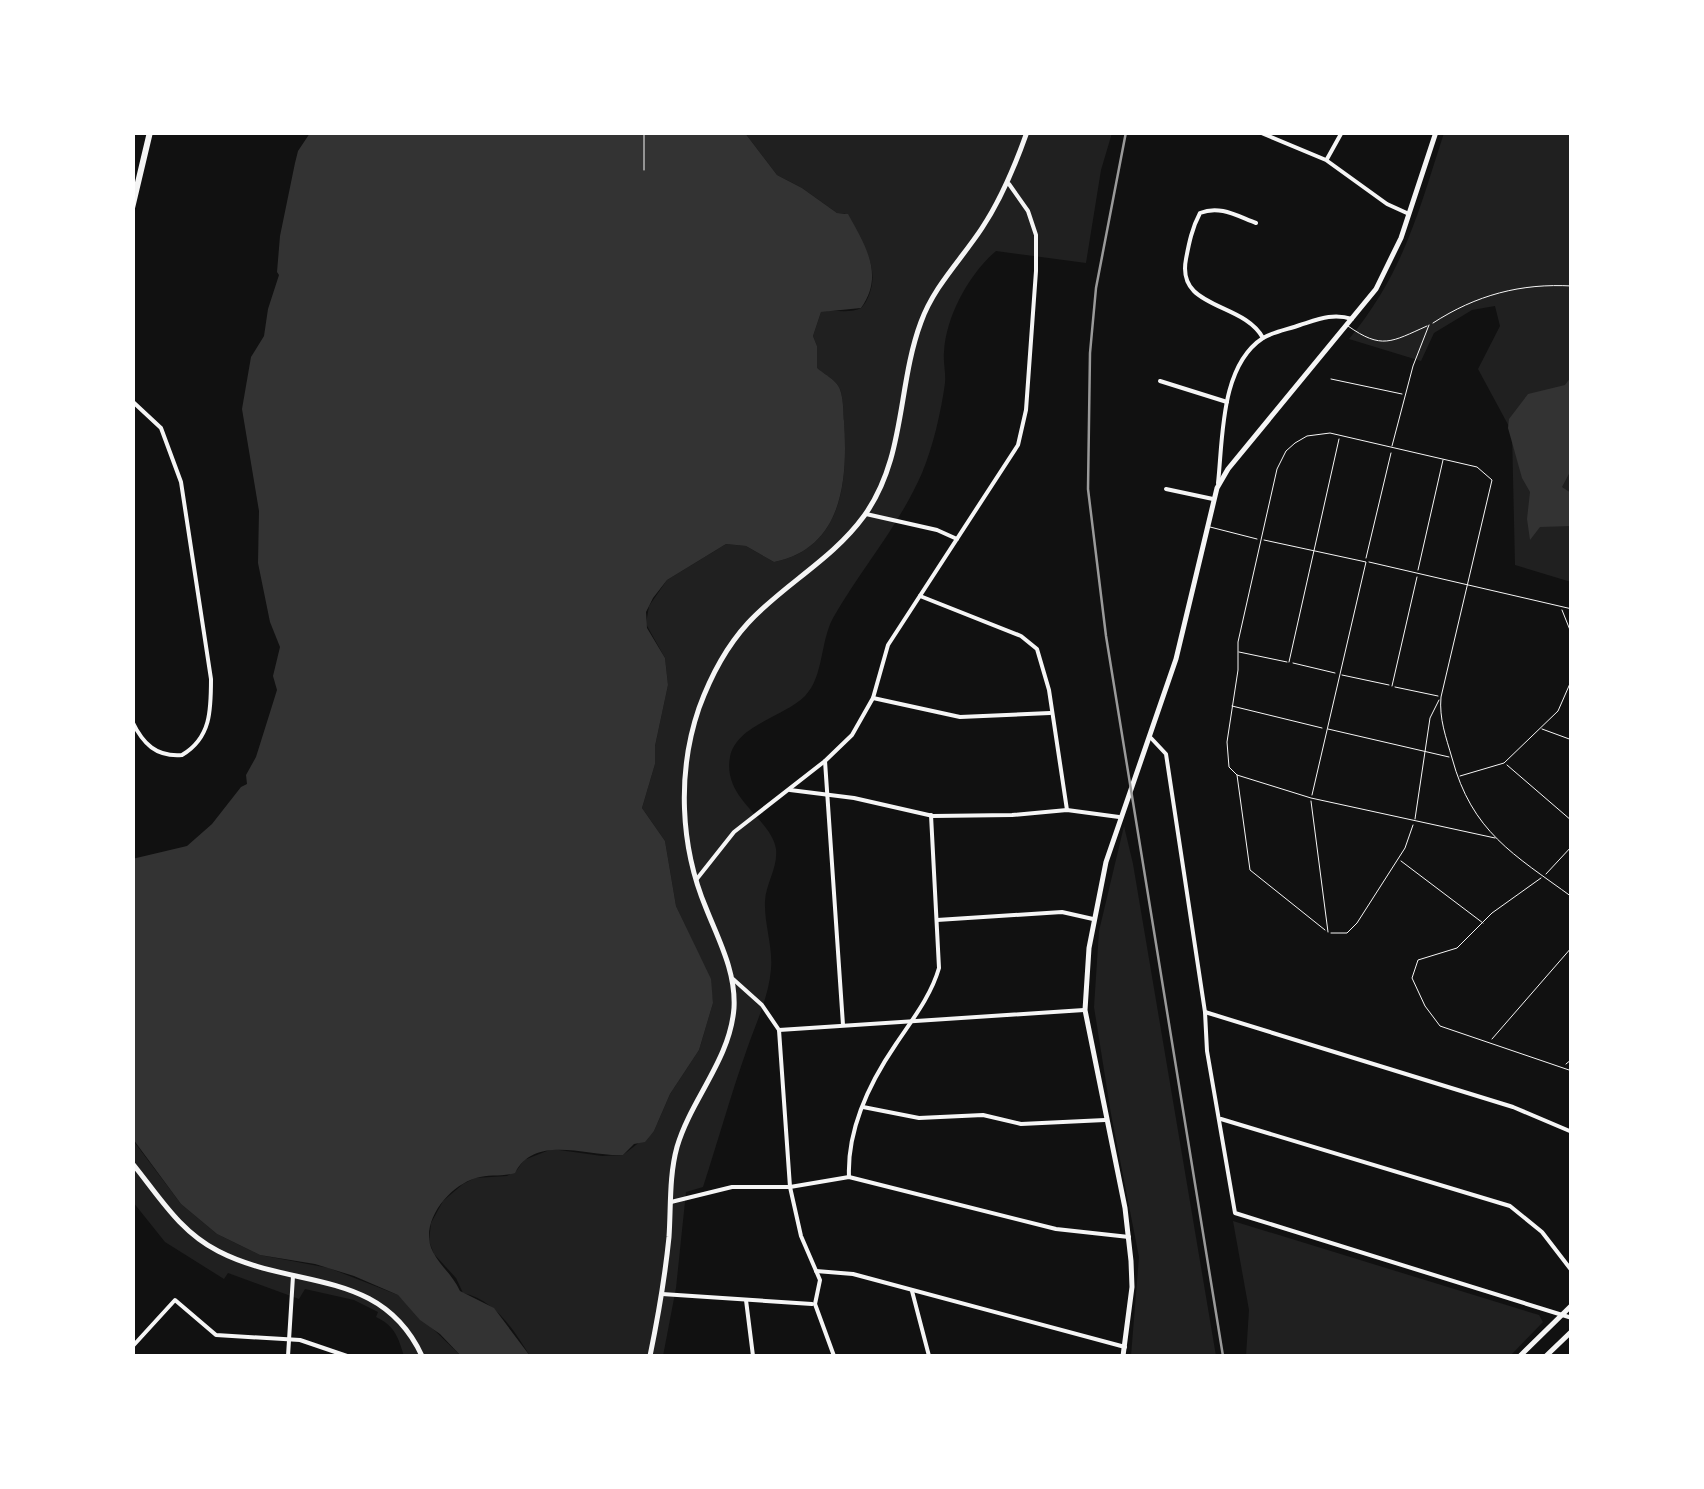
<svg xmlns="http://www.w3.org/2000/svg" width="1704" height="1489" font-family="'Sofia Sans Condensed',sans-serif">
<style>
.green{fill:#202020}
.water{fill:#333}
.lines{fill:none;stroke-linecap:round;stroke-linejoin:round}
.path{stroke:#f5f5f5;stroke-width:1}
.service{stroke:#f5f5f5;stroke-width:1}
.minor{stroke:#f5f5f5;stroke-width:4}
.tertiary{stroke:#f5f5f5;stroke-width:5}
.secondary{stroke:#f5f5f5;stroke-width:5}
.trunk{stroke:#f5f5f5;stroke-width:6}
.rail{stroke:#9a9a9a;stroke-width:2.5}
</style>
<rect width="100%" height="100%" fill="#111"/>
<!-- green -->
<g class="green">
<path d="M745,133H1112L1101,170L1086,263L996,251C969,274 946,316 944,352C943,363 946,373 945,383C941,412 933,447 922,473C899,526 861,569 833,618C820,642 824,676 805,696C784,717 736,725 730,757C722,799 771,818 776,849C778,868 766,883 765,901C764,924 773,946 771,969C769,996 756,1023 747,1049C731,1094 718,1141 703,1187L686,1192L676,1288L663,1356H530C514,1330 495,1300 463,1293L456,1278L434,1254L429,1241L431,1223L443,1201L463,1184L475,1178L507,1176L517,1170L524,1160L552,1149L602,1156L623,1155L654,1131L670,1094L699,1050L713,1003L710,979L676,906L665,841L642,808L655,764V746L668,685L665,658L646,624L649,606L667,580L726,544L746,546L774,562C843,548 848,480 844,422C843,411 844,391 836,383C832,378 823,373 817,369V346L813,336L821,312C832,309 851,314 861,308C864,306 868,298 869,295C881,265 859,238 845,213H837L802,188L777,175Z"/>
<path d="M1444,133H1571V582L1515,565L1512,432L1478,369L1500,326L1495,306L1472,310L1434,333L1421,361L1349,339C1404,272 1418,213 1444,133Z"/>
<path d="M1124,826L1133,864L1216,1356H1131L1139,1257L1111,1114L1094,1007L1099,931Z"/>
<path d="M132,1139L181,1204L217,1234L260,1255L329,1268L398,1295L461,1356H404C398,1337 395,1326 376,1317L378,1312L354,1300L305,1289L299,1299L228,1273L224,1279L165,1242L133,1202Z"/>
<path d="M1233,1221L1539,1315L1543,1322L1510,1356H1246L1249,1310Z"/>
</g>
<!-- water -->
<g class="water">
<path d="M310,133H745L777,175L802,188L837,213L848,214C865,245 885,275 861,308L821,312L813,336L817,346V368C823,373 832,378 836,383C844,391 843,411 844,421C848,480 843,548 774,562L746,546L726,544L667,580L653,598L646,612L647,628L665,658L668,685L655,746V764L642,808L665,841L676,906L711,979L713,1003L699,1050L670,1094L654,1131L645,1142L634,1144L623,1155C589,1157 535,1133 515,1173C503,1177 489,1174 476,1178C448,1186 418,1224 433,1252C441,1267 452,1274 460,1291L494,1308L530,1356H461L440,1334L420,1320L398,1295L354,1276L315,1264L260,1255L217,1234L181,1204L133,1139L132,859L187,846L212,824L241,787L247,784L246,775L256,757L277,690L273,676L280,647L270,622L258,563L259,511L242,409L251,357L264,336L268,309L279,275L277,272L280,236L295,163L298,151Z"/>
<path d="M1571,377V470L1562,487L1571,493V526L1540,527L1530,540L1527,519L1530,492L1522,478L1508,428L1509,419L1528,394L1565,385Z"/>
</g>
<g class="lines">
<!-- path -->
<g class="path">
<path d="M644,132V170"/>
<path d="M668,133V132"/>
</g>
<!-- service -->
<g class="service">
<path d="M1433,323C1476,295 1521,283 1572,286"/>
<path d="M1348,326C1382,350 1391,342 1427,326"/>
<path d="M1331,379L1402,394"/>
<path d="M1392,446L1413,366L1429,325"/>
<path d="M1210,527L1257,539"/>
<path d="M1264,540L1366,562L1312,795"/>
<path d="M1366,558L1391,453"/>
<path d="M1369,562L1572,609"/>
<path d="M1418,570L1443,460"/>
<path d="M1562,610L1572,635"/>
<path d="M1239,652L1287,662"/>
<path d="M1289,662L1339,439"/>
<path d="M1293,663L1335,673"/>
<path d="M1342,675L1389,685"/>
<path d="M1392,686L1417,577"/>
<path d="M1395,687L1438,696"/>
<path d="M1232,706L1322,728"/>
<path d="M1328,729L1449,757"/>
<path d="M1542,729L1572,740"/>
<path d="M1507,765L1572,821"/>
<path d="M1237,775L1250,870L1325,930"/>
<path d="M1460,776L1504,763L1558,711L1572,679"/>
<path d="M1311,801L1328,932"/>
<path d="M1415,819L1430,718L1439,700"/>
<path d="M1495,838L1311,798L1237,775L1229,767L1227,742L1238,670V642L1277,469L1286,451L1295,443L1307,436L1330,433L1477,467L1492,480L1441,697C1439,719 1446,737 1452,758C1472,832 1513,854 1572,897"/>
<path d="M1401,861L1483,923"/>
<path d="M1546,874L1572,846"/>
<path d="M1541,878L1492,913L1457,948L1418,960L1412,978L1425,1006L1440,1026L1572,1071"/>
<path d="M1331,933H1347L1357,923L1405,848L1413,825"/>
<path d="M1492,1039L1572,947"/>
<path d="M1566,1064L1572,1059"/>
</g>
<!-- minor -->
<g class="minor">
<path d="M1259,132L1326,160L1387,204L1409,214"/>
<path d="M1327,159L1342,132"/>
<path d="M1256,223C1237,216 1220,205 1200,213C1192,228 1189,243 1186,259C1176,310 1243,301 1263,338"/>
<path d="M1160,381L1227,402"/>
<path d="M132,401L161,428L181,482L211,679C211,710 211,738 182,755C156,757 143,744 132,721"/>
<path d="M1218,483C1223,439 1220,366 1263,338C1273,332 1289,329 1300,325C1319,319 1333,313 1352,319"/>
<path d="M1166,489L1213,499"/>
<path d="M866,514L937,530L957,539"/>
<path d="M920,596L1021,636L1037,649L1049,690L1067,810"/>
<path d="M873,698L960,717L1050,713"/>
<path d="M1151,738L1166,754L1205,1012L1207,1051L1235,1213L1572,1318"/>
<path d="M825,761L843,1025"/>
<path d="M790,790L854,798L933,816L1012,815L1067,810L1119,817"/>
<path d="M696,880L734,832L825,761L852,735L873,698L888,645L1018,445L1026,410L1036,271V235L1028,211L1009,184"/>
<path d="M937,920L1062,912L1093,919"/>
<path d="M733,979L762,1005L779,1030L790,1187L801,1236L820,1280L815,1304L834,1356"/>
<path d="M1205,1012L1513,1107L1572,1132"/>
<path d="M779,1030L1084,1010"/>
<path d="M863,1107L919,1118L983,1115L1021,1124L1105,1120"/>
<path d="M1221,1119L1510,1206L1542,1232L1572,1271"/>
<path d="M849,1177C847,1130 870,1082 896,1044C912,1020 931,996 939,968L931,815"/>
<path d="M671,1202L732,1187H790L849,1177L1056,1229L1129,1237"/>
<path d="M816,1271L853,1274L1125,1347"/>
<path d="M912,1291L929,1356"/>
<path d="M662,1294L812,1304"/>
<path d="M746,1300L753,1356"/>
<path d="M132,1347L175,1300L216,1335L300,1340L347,1356"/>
<path d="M288,1356L293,1276"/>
</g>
<!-- tertiary -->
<path class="tertiary" d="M1123,1356L1132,1287L1131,1261L1125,1208L1085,1010L1089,948L1106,862L1176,659L1217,488L1228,469L1376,289L1401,238L1436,132"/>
<!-- secondary -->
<g class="secondary">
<path d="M132,1163C159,1196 179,1231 218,1251C293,1290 381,1267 422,1356"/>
<path d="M650,1356C658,1317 665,1277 669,1237C671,1207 669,1176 677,1147C691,1099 730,1060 734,1008C736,972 719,941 706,908C680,846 677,772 699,708C710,678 726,647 748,623C784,584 832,560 864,516C906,458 897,386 921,322C934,286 961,260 982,228C1002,198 1015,166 1027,132"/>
<path d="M1520,1356L1572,1305"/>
<path d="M1546,1356L1572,1331"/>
</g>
<!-- trunk -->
<path class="trunk" d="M132,208L150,132"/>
<!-- rail -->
<path class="rail" d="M1126,132L1096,288L1090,353L1088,489L1106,636L1223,1356"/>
</g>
<!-- border -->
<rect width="1704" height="1489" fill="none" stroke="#ffffff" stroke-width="270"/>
</svg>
